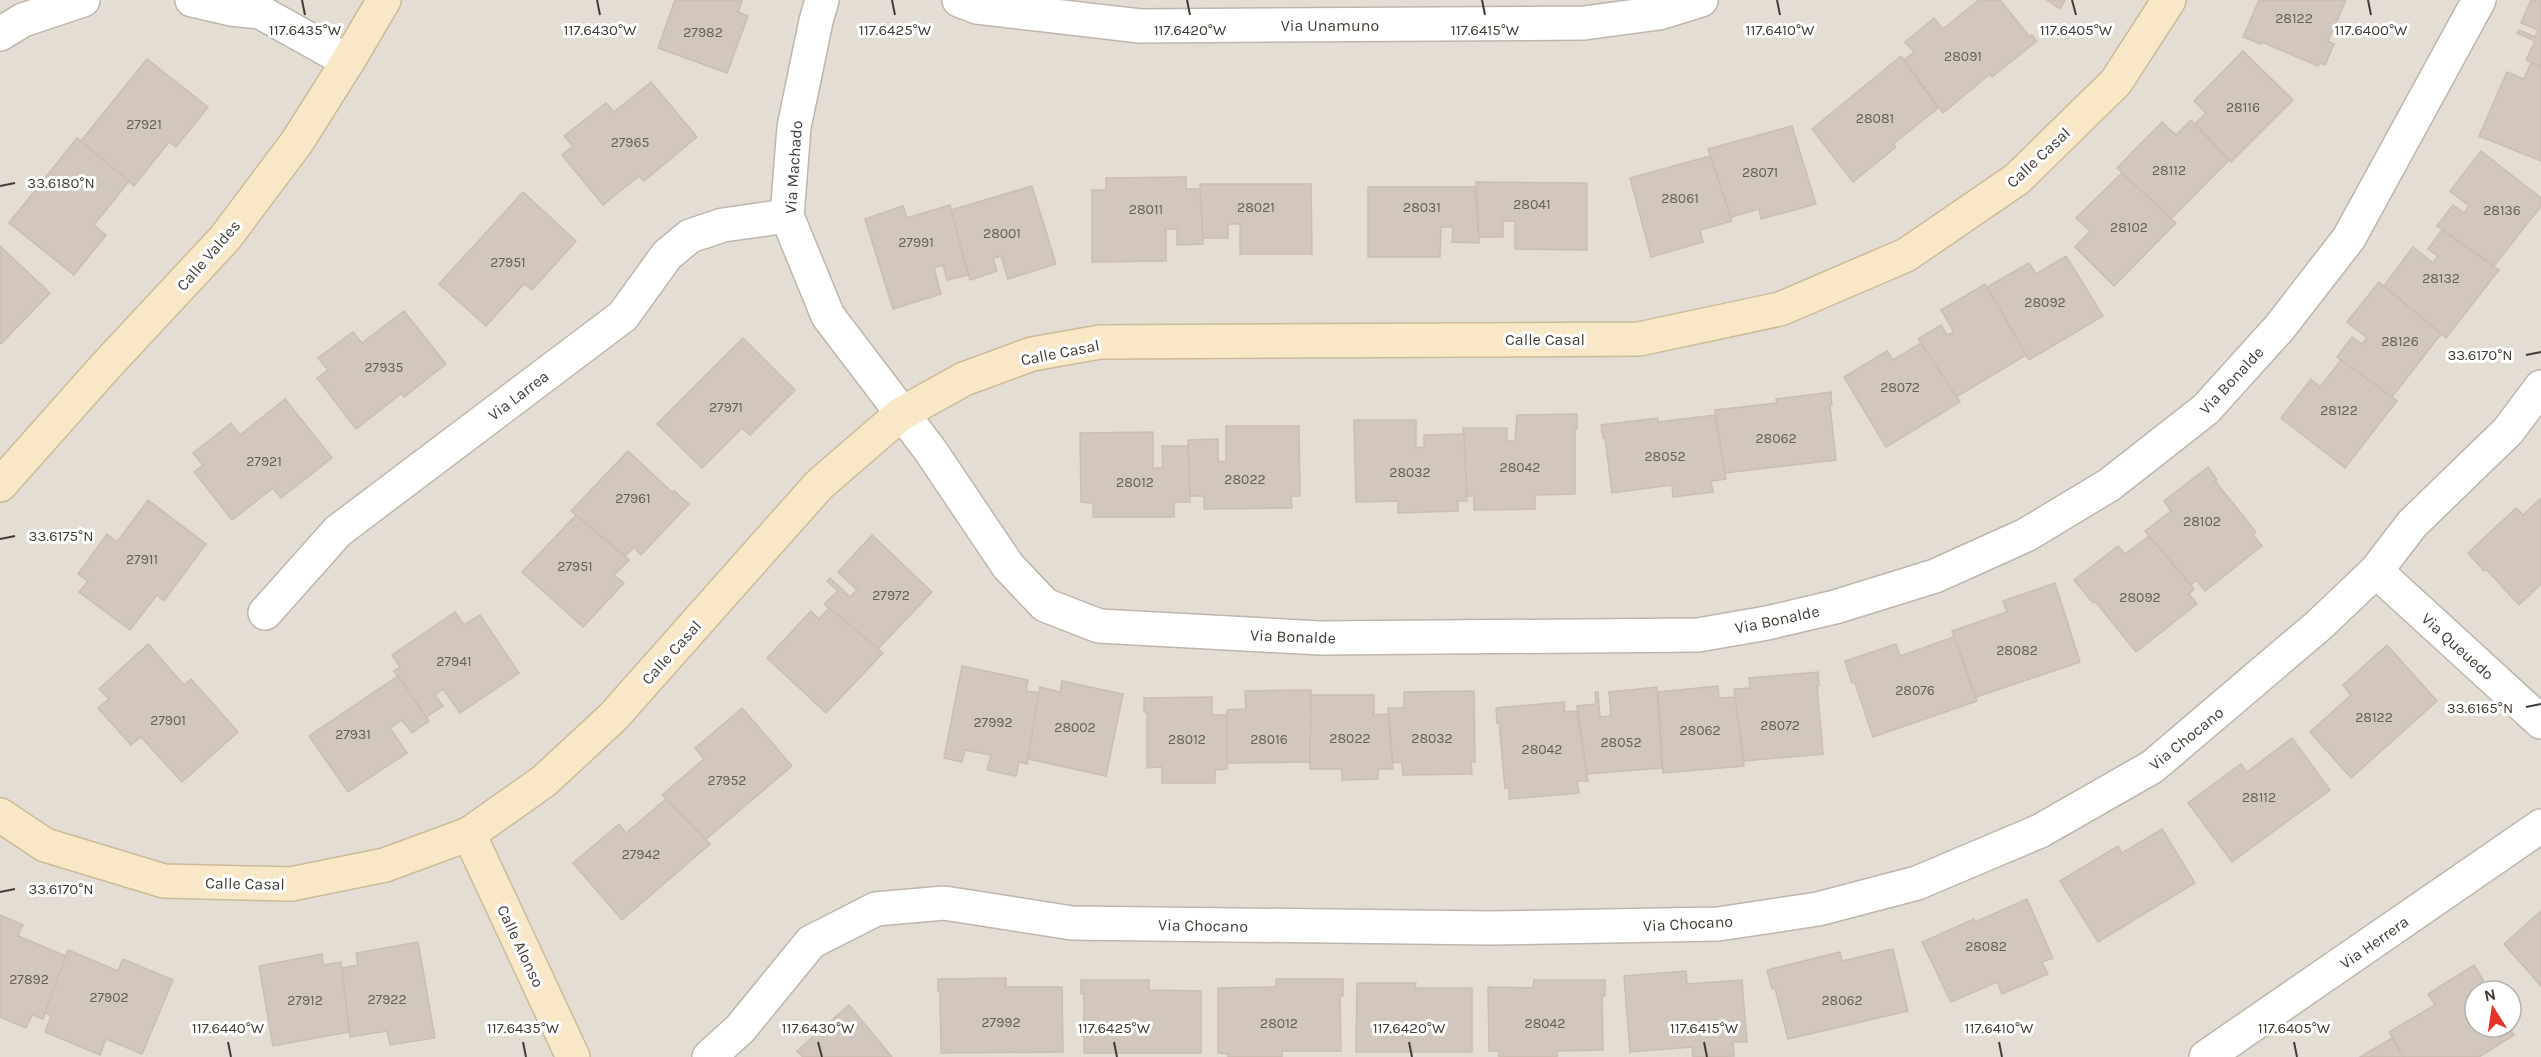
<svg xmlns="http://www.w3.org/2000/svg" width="2541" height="1057" font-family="Karla,sans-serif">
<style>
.residential{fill:#e4ddd4;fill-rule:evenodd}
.building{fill:#d1c7bc;stroke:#cbbeb0;stroke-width:1.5}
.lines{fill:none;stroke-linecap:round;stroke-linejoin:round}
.street-casing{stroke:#beb6ac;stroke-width:36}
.secondary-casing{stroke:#ccba99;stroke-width:36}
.street{stroke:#fff;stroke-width:33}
.secondary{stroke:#f9e8c7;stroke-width:33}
.ticks{fill:none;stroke:#433c35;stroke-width:2}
.labels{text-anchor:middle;stroke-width:6;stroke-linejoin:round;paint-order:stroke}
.number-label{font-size:14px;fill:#665f57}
.street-label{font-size:16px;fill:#433c35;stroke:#fff}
.ticks-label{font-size:15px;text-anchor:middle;fill:#433c35;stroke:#fff;stroke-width:6;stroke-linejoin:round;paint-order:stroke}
</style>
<rect width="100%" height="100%" fill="#f1ece5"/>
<!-- residential -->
<path class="residential" d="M0,0H2541V1057H0ZM2475,991H2511V1027H2475Z"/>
<!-- building -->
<g class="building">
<path d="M675,0H742L738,12L748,16L727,73L658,48Z"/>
<path d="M1979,0H2000L2029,36L2032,35L2037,41L1992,77L1990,74L1943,113L1904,60L1914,52L1905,42L1934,18L1943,29Z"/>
<path d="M2047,0H2065L2060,9Z"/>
<path d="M2259,0H2346L2328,41L2334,44L2325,65L2320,63L2318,66L2262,42L2261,44L2243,37Z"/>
<path d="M2531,0H2541V67L2526,60L2535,41L2517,33L2519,30L2535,37L2538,30L2521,23Z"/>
<path d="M2243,51L2293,100L2231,162L2195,124L2206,113L2194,101Z"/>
<path d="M1901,56L1938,108L1893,144L1896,147L1853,182L1812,129Z"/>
<path d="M147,59L208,107L176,147L169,142L134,186L81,141Z"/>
<path d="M2531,63L2541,67V161L2479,136L2507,72L2524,79Z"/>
<path d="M651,82L697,137L644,181L639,176L603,205L562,155L573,146L564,136L606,103L614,112Z"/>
<path d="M2191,120L2229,160L2171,219L2117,168L2162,122L2176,135Z"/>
<path d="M1792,126L1816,204L1761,219L1759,209L1731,217L1708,149Z"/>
<path d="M77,138L129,181L94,225L106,235L74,275L9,223Z"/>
<path d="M2481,151L2541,198V206L2494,266L2437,226L2453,205L2464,213L2469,206L2450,191Z"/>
<path d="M1710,156L1732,221L1700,230L1703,242L1651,257L1630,178Z"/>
<path d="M2122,173L2176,223L2114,286L2075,247L2090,231L2076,218Z"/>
<path d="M1186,177V189H1200L1203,244L1177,245V229H1166V261L1092,262V190H1106V178Z"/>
<path d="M1476,182L1587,183V250L1515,249V221H1503V237H1479Z"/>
<path d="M1200,184H1311L1312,254H1240V224H1228V238H1203Z"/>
<path d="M1032,186L1056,264L1008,279L1001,256L993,258L997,271L970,280L951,210Z"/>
<path d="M1368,187H1475L1479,243L1452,242L1453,227H1441L1440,257H1368Z"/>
<path d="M523,192L576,241L532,290L524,284L486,326L439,284Z"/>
<path d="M950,205L968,275L947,280L943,265L934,268L941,294L893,309L865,219L903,206L907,218Z"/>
<path d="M2442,230L2499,270L2446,338L2384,286L2413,247L2433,263L2438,256L2428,249Z"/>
<path d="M0,246L50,293L1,344L0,343Z"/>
<path d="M2066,256L2103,316L2029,360L1987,287L2029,263L2036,274Z"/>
<path d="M2379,282L2441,334L2392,397L2337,357L2352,337L2362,344L2367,338L2347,322Z"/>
<path d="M1985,284L2026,355L1956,397L1918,339L1941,325L1947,335L1954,332L1941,310Z"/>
<path d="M404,311L446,364L404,397L402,393L356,429L317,378L328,370L318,358L353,332L362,343Z"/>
<path d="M743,338L795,390L750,435L742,428L702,468L657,424Z"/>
<path d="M1921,343L1960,402L1886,447L1844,377L1887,351L1893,360Z"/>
<path d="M2341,360L2397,401L2345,468L2281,418L2311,379L2320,387Z"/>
<path d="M1831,392L1832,405H1830L1836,460L1725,473L1715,410L1777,403L1776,399Z"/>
<path d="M285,399L332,458L281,498L273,488L232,520L194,472L203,465L193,453L231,423L240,435Z"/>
<path d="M1577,414V429H1575V494L1535,495V509L1474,510V496H1467L1463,428H1507V441H1515L1517,415Z"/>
<path d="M1715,415L1726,479L1711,481L1713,492L1673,497L1672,485L1612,493L1605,438H1603L1601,425L1658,418V422Z"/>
<path d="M1354,420H1416V448L1424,447V435L1464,434L1467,501H1458V511L1398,513V501L1356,502Z"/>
<path d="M1226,426H1299L1300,496H1291L1292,508L1204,509V496H1190L1188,440L1218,439V461L1226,462Z"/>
<path d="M1153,432V468H1163L1162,446H1188L1190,502H1174V517H1093V503L1081,502L1080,433Z"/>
<path d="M628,451L673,493L674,491L689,504L641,555L634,547L625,556L571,511Z"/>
<path d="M2208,467L2217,480L2215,481L2256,532L2253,535L2262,546L2205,591L2196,580L2191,585L2145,531L2171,511L2164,501Z"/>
<path d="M2541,498V584L2519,605L2486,569L2484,571L2468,553L2516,508L2523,515Z"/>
<path d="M148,500L206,544L164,601L157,595L130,630L79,592L88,581L78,574L107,534L117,542Z"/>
<path d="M576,515L629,560L614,575L624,583L583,627L522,572Z"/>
<path d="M872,535L932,592L878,649L824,604L838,591L827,581L830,578L850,597L857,590L838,572Z"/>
<path d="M2149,536L2194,589L2189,594L2197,604L2136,652L2095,601L2093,603L2074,580L2118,546L2125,554Z"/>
<path d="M2055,583L2080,662L1976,697L1952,631L2007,612L2003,601Z"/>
<path d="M829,608L883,653L826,713L767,658L811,611L819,619Z"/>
<path d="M455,612L464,625L480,615L519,673L460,713L443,689L435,695L443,706L426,717L394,671L400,667L392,655Z"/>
<path d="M1954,637L1977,701L1873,737L1855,683H1852L1845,661L1896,644L1900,656Z"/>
<path d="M148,644L184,685L191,679L238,732L182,782L141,737L131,745L98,708L109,699L99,689Z"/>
<path d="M2387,645L2437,701L2351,778L2310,732L2351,695L2343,685Z"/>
<path d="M962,666L1028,680L1026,691L1039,693L1027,764L1019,762L1016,776L987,770L991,755L965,750L962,762L944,758Z"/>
<path d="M1818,672L1819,686H1817L1823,754L1744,761L1734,689L1750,688L1749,678Z"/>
<path d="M398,676L429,721L412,733L402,720L390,728L407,753L348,792L309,736Z"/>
<path d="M1062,681L1123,694L1106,776L1028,759L1040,687L1060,692Z"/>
<path d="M1718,686L1719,698L1735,697L1744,766L1663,773L1658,692Z"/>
<path d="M1657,687L1662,768L1587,774L1577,706L1596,704L1595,692H1598L1600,717L1611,716L1609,692Z"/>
<path d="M1311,690L1310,762L1227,763V710L1246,709L1245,691Z"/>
<path d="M1474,691L1475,762H1471L1472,774L1403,775L1402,762L1393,763L1388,708H1404V692Z"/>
<path d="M1311,695H1374V715L1388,714L1393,769H1378V779L1342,780V769H1310Z"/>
<path d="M1212,697V715H1227V769L1215,770V783H1162V767L1147,768V712H1144V698Z"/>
<path d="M1564,702L1565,712L1577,711L1588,781H1577L1579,793L1509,799V788H1505L1499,722L1497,723L1496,708Z"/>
<path d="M742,708L792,766L705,840L662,795L704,759L695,748Z"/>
<path d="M2292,738L2330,790L2232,862L2188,803L2241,764L2247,772Z"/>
<path d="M666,799L710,844L622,920L573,863L619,824L626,833Z"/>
<path d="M2162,829L2195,883L2098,942L2060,881L2118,846L2122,853Z"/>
<path d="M2027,899L2053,958L2042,962L2048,974L2002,994L1997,982L1951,1002L1922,942L1974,919L1975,922Z"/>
<path d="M2541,911V986L2504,944Z"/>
<path d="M0,915L23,925L18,936L66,956L43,1019L32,1015L26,1028L0,1017Z"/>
<path d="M418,942L435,1038L390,1045L387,1031L350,1037L342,968L358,965L356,953Z"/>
<path d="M1893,949L1908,1011L1788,1039L1775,988L1772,989L1767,970L1840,952L1842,961Z"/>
<path d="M68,950L118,971L123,959L173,980L142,1054L106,1039L100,1055L45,1032L51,1016L45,1013Z"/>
<path d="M322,954L323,965L341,962L349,1032L273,1046L259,966Z"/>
<path d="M2474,965L2486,985L2484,987L2487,991H2475V1027H2509L2514,1035L2479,1057H2404L2389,1032L2435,1005L2428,994Z"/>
<path d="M1686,971L1687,984L1742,980L1747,1042H1733L1734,1056L1693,1057L1692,1047L1630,1052L1624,976Z"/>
<path d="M1006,978V987H1062L1063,1052L941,1053L940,991H938V979Z"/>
<path d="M1276,979H1343V996L1340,995L1341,1051H1282V1057H1228V1054L1218,1053V988L1276,987Z"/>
<path d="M1081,980H1149V990L1201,991V1053H1084V994H1081Z"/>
<path d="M1534,980H1605V996L1602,995L1603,1050L1557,1051V1057H1499V1051H1489L1488,987L1533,988Z"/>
<path d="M1357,983H1416L1415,988H1472V1052H1356Z"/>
<path d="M849,1005L892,1057H803L797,1051Z"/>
<path d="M2392,1038L2404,1057H2360Z"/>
</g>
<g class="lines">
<!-- street casing -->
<g class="street-casing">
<g id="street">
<path d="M192,0L231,9L260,12L348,61"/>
<path d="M822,0L816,21L794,127L787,216L828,316L930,450L1008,566L1045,605L1099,626L1320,638L1698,635L1767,623L1835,607L1935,576L2026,535L2109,485L2206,409L2280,327L2349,238L2479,0"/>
<path d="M959,0L977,7L1140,26L1584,23L1659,13L1701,0"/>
<path d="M0,34L23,20L83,0"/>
<path d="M2376,571L2541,722"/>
<path d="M265,613L338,531L623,316L667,255L690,236L723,225L787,216"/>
<path d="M709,1057L740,1029L811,942L876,909L944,903L1072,923L1491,928L1718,924L1818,909L1917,883L2040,831L2152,767L2318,626L2376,571L2412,524L2508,431L2541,387"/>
<path d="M2206,1057L2541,826"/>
</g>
</g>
<!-- secondary casing -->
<g class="secondary-casing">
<g id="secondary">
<path d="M0,485L104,368L225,238L297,142L348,61L384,0"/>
<path d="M0,815L45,845L164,881L291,884L385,865L469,834L544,781L613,717L819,485L901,414L964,379L1032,354L1100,342L1639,339L1780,309L1906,255L2017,179L2116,82L2169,0"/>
<path d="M469,834L573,1057"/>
</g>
</g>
<!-- street -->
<use href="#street" class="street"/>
<!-- secondary -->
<use href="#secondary" class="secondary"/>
</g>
<!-- ticks -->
<path class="ticks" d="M302,0L305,15M597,0L600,15M892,0L895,15M1187,0L1190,15M1482,0L1485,15M1777,0L1780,15M2072,0L2076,15M2368,0L2371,15M0,186L15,183M2526,355L2541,352M0,539L15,536M2526,707L2541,704M0,892L15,889M228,1042L231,1057M523,1042L526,1057M818,1042L822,1057M1114,1042L1117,1057M1409,1042L1412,1057M1704,1042L1707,1057M1999,1042L2002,1057M2294,1042L2297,1057"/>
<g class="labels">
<!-- number labels -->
<g class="number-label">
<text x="2294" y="23">28122</text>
<text x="703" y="37">27982</text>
<text x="1963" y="61">28091</text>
<text x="2243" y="112">28116</text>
<text x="1875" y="123">28081</text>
<text x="144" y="129">27921</text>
<text x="630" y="147">27965</text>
<text x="2169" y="175">28112</text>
<text x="1760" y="177">28071</text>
<text x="1680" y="203">28061</text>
<text x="1532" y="209">28041</text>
<text x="1256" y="212">28021</text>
<text x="1422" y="212">28031</text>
<text x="1146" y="214">28011</text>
<text x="2502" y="215">28136</text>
<text x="2129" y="232">28102</text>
<text x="1002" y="238">28001</text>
<text x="916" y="247">27991</text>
<text x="508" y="267">27951</text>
<text x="2441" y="283">28132</text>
<text x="2045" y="307">28092</text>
<text x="2400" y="346">28126</text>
<text x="384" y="372">27935</text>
<text x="1900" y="392">28072</text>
<text x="726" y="412">27971</text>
<text x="2339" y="415">28122</text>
<text x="1776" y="443">28062</text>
<text x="1665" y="461">28052</text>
<text x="264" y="466">27921</text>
<text x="1520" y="472">28042</text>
<text x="1410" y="477">28032</text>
<text x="1245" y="484">28022</text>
<text x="1135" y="487">28012</text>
<text x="633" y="503">27961</text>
<text x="2202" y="526">28102</text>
<text x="142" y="564">27911</text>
<text x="575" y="571">27951</text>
<text x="891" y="600">27972</text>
<text x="2140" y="602">28092</text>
<text x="2017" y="655">28082</text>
<text x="454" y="666">27941</text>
<text x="1915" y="695">28076</text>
<text x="2374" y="722">28122</text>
<text x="168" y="725">27901</text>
<text x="993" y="727">27992</text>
<text x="1780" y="730">28072</text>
<text x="1075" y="732">28002</text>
<text x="1700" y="735">28062</text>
<text x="353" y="739">27931</text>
<text x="1350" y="743">28022</text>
<text x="1432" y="743">28032</text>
<text x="1187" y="744">28012</text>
<text x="1269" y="744">28016</text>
<text x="1621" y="747">28052</text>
<text x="1542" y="754">28042</text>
<text x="727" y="785">27952</text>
<text x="2259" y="802">28112</text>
<text x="641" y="859">27942</text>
<text x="1986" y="951">28082</text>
<text x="29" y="984">27892</text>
<text x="109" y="1002">27902</text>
<text x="387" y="1004">27922</text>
<text x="305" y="1005">27912</text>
<text x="1842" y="1005">28062</text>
<text x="1001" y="1027">27992</text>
<text x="1279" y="1028">28012</text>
<text x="1545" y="1028">28042</text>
</g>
<!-- street labels -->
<g class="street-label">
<text x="1330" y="31">Via Unamuno</text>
<text transform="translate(2038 157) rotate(-43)" y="6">Calle Casal</text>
<text transform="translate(793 167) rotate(-86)" y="6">Via Machado</text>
<text transform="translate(208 255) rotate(-49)" y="6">Calle Valdes</text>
<text x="1545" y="345">Calle Casal</text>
<text transform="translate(1060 352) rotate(-11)" y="6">Calle Casal</text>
<text transform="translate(2231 380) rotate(-47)" y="6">Via Bonalde</text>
<text transform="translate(518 395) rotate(-37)" y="6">Via Larrea</text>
<text transform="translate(1777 619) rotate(-12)" y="6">Via Bonalde</text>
<text transform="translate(1293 636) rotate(2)" y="6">Via Bonalde</text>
<text transform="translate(2458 646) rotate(42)" y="6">Via Queuedo</text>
<text transform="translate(671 652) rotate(-48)" y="6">Calle Casal</text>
<text transform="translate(2186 738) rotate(-39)" y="6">Via Chocano</text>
<text transform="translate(245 883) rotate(1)" y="6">Calle Casal</text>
<text transform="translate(1688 923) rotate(-3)" y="6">Via Chocano</text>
<text transform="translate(1203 925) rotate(1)" y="6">Via Chocano</text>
<text transform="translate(2374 942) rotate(-35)" y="6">Via Herrera</text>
<text transform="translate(521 946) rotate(65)" y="6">Calle Alonso</text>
</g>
</g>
<g class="ticks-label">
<text x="305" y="35">117.6435°W</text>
<text x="600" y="35">117.6430°W</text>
<text x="895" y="35">117.6425°W</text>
<text x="1190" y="35">117.6420°W</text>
<text x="1485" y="35">117.6415°W</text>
<text x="1780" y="35">117.6410°W</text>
<text x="2076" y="35">117.6405°W</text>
<text x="2371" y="35">117.6400°W</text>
<text x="61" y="188">33.6180°N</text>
<text x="2480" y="360">33.6170°N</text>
<text x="61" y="541">33.6175°N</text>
<text x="2480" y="713">33.6165°N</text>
<text x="61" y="894">33.6170°N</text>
<text x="228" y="1033">117.6440°W</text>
<text x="523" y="1033">117.6435°W</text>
<text x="818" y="1033">117.6430°W</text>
<text x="1114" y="1033">117.6425°W</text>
<text x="1409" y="1033">117.6420°W</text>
<text x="1704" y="1033">117.6415°W</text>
<text x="1999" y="1033">117.6410°W</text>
<text x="2294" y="1033">117.6405°W</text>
</g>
<!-- north arrow -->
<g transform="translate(2493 1009) rotate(348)"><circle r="28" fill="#ffffff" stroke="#b4b1ae" stroke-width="1.5"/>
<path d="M0-4.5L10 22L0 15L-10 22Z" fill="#e53228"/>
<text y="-9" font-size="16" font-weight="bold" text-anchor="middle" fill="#433c35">N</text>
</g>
</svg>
